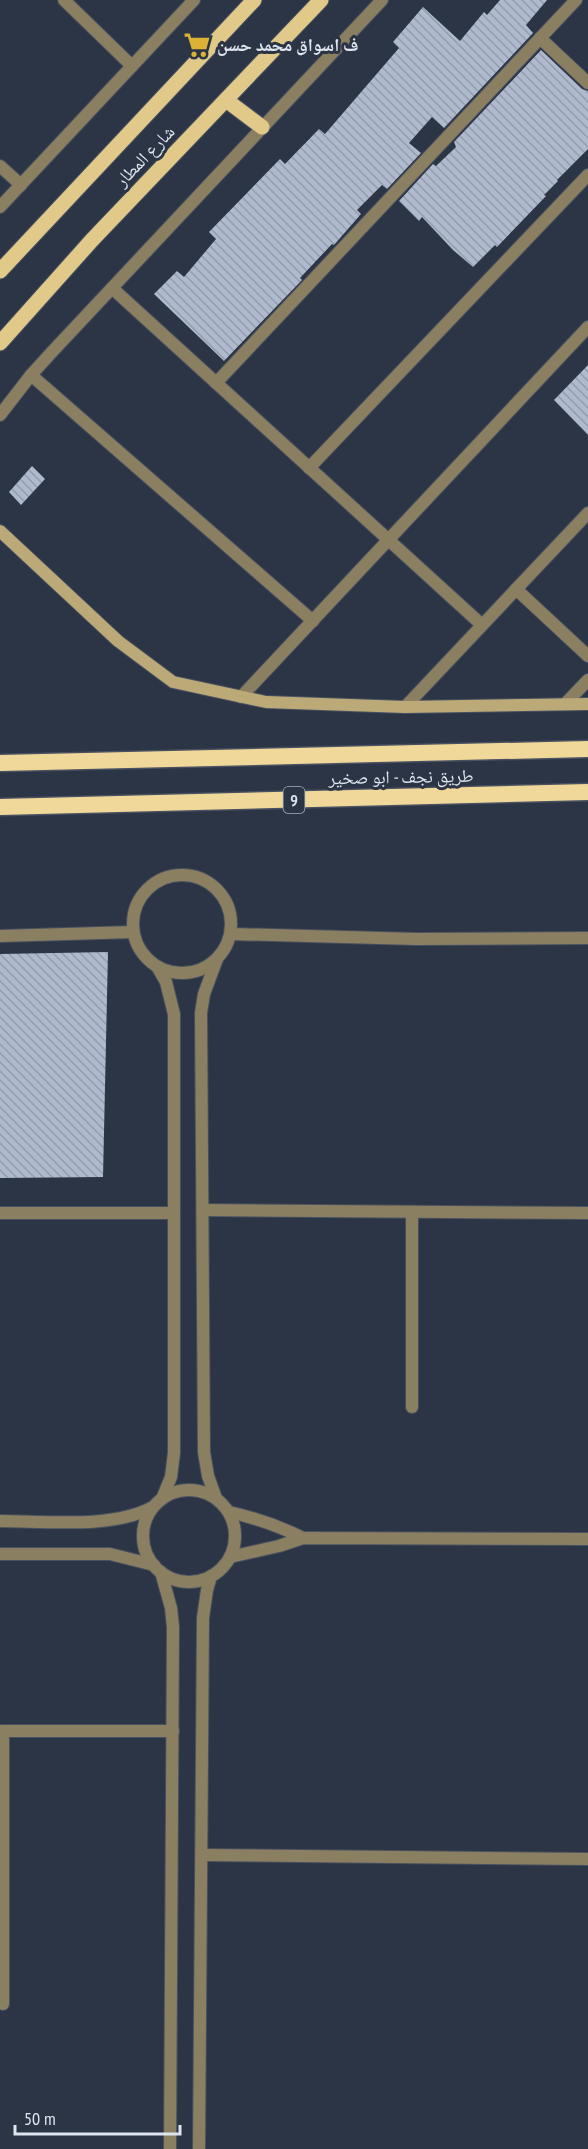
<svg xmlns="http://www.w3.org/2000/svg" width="588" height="2149" font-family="'PT Sans Narrow','Noto Naskh Arabic',sans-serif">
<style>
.building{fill:url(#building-back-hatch)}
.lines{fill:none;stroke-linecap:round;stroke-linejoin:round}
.minor-casing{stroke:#495160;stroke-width:14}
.tertiary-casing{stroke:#495160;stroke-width:14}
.secondary-casing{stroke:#495160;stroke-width:14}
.primary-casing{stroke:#495160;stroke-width:17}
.trunk-casing{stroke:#495160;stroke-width:19}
.minor{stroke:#8b7f61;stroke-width:12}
.tertiary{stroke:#8b7f61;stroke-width:12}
.secondary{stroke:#bca978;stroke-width:12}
.primary{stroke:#e1c989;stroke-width:15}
.trunk{stroke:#f0d89a;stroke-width:16}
.labels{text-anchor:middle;stroke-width:6;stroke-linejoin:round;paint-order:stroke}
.shield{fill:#2c3545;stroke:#a9b0bc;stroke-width:1.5}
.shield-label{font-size:16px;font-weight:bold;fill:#dfe5ef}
.poi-label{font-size:18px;font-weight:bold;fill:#dfe5ef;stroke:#2c3545;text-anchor:start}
.street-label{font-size:18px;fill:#dfe5ef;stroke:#2c3545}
</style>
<defs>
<pattern id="building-back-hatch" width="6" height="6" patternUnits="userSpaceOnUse" patternTransform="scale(1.5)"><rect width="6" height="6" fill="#afbace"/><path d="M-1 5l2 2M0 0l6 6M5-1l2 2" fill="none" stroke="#949dac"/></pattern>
</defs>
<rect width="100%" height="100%" fill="#2c3545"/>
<!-- building -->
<g class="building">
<path d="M500,0H547L526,25L533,33L444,128L432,117L409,143L421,153L387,189L382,185L357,210L361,214L334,245L332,244L300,278L302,280L224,361L154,294L177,271L184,277L216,239L209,232L280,159L285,164L319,129L325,134L399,48L393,42L423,7L460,41L484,12L487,15Z"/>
<path d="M541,50L582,89L588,91V149L557,180L558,181L544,195L546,196L497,247L495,245L473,267L453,250L422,217L419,221L399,201L433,164L436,166L456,147L454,142Z"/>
<path d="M588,365V435L554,400Z"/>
<path d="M32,466L45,479L21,505L9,492Z"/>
<path d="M108,952L103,1177L0,1178V954Z"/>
</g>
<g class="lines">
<!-- minor casing -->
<g class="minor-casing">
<g id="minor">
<path d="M64,0L132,66"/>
<path d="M540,38L588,83"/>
<path d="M0,166L21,185"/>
<path d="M112,288L482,625"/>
<path d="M31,375L313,621"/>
<path d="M216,383L576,0"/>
<path d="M309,468L588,175"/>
<path d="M516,589L588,656"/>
<path d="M241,697L588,327"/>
<path d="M565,704L588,680"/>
<path d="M405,707L588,513"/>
<circle cx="182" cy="924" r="49"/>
<path d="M231,934L417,939L588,938"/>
<path d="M0,936L133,932"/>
<path d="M158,968L166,982L174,1014V1453L171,1477L162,1499"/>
<path d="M203,1210L588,1213"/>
<path d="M412,1212V1407"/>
<path d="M0,1213H174"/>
<circle cx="189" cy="1536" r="46"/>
<path d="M216,1498L208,1476L204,1452L201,1013L204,994L217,959"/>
<path d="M229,1512C256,1518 279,1526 303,1538"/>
<path d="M0,1521C46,1521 113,1529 153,1507"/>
<path d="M0,1554H110L154,1565"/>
<path d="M230,1557L279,1546L303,1538L588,1539"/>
<path d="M161,1572L171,1608L173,1627L170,2149"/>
<path d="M0,1731H173"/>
<path d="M202,1855L588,1859"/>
<path d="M3,2004V1731"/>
<path d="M199,2149L203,1618L207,1590L211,1576"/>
</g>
</g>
<!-- tertiary casing -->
<g class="tertiary-casing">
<g id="tertiary">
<path d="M0,207L194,0"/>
<path d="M0,415L31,375L51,353L382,0"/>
</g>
</g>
<!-- secondary casing -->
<g class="secondary-casing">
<path id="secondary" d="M0,531L118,641L173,682L266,702L405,707L588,704"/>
</g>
<!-- primary casing -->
<g class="primary-casing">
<g id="primary">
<path d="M226,100L262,127"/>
<path d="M0,271L254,0"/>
<path d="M0,343L92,240L321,0"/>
</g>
</g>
<!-- trunk casing -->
<g class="trunk-casing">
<g id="trunk">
<path d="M0,763L588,749"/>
<path d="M0,807L588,792"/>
</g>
</g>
<!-- minor -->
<use href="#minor" class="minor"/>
<!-- tertiary -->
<use href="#tertiary" class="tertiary"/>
<!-- secondary -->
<use href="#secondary" class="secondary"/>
<!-- primary -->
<use href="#primary" class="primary"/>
<!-- trunk -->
<use href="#trunk" class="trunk"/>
</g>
<!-- icons -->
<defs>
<g id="supermarket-bare" transform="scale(2.07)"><path d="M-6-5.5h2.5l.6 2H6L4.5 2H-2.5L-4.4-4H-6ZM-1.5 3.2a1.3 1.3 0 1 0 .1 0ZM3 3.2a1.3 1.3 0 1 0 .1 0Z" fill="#dbb233" stroke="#2c3545" stroke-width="2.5" paint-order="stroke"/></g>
</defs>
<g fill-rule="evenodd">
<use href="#supermarket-bare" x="197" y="45"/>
</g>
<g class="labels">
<!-- shield labels -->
<rect class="shield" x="283.5" y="787" width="21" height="26" rx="4.5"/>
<g class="shield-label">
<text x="294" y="806">9</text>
</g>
<!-- poi labels -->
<g class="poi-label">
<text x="217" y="51">ف اسواق محمد حسن</text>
</g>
<!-- street labels -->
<g class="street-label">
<text transform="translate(145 156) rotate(-46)" y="6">شارع المطار</text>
<text transform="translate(401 777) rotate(-1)" y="6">طريق نجف - ابو صخير</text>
</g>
</g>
<!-- scale -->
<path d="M15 2125v9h165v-9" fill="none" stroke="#dfe5ef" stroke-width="3"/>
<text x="24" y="2125" font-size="18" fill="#dfe5ef" stroke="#2c3545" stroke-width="4.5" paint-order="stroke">50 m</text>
</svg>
